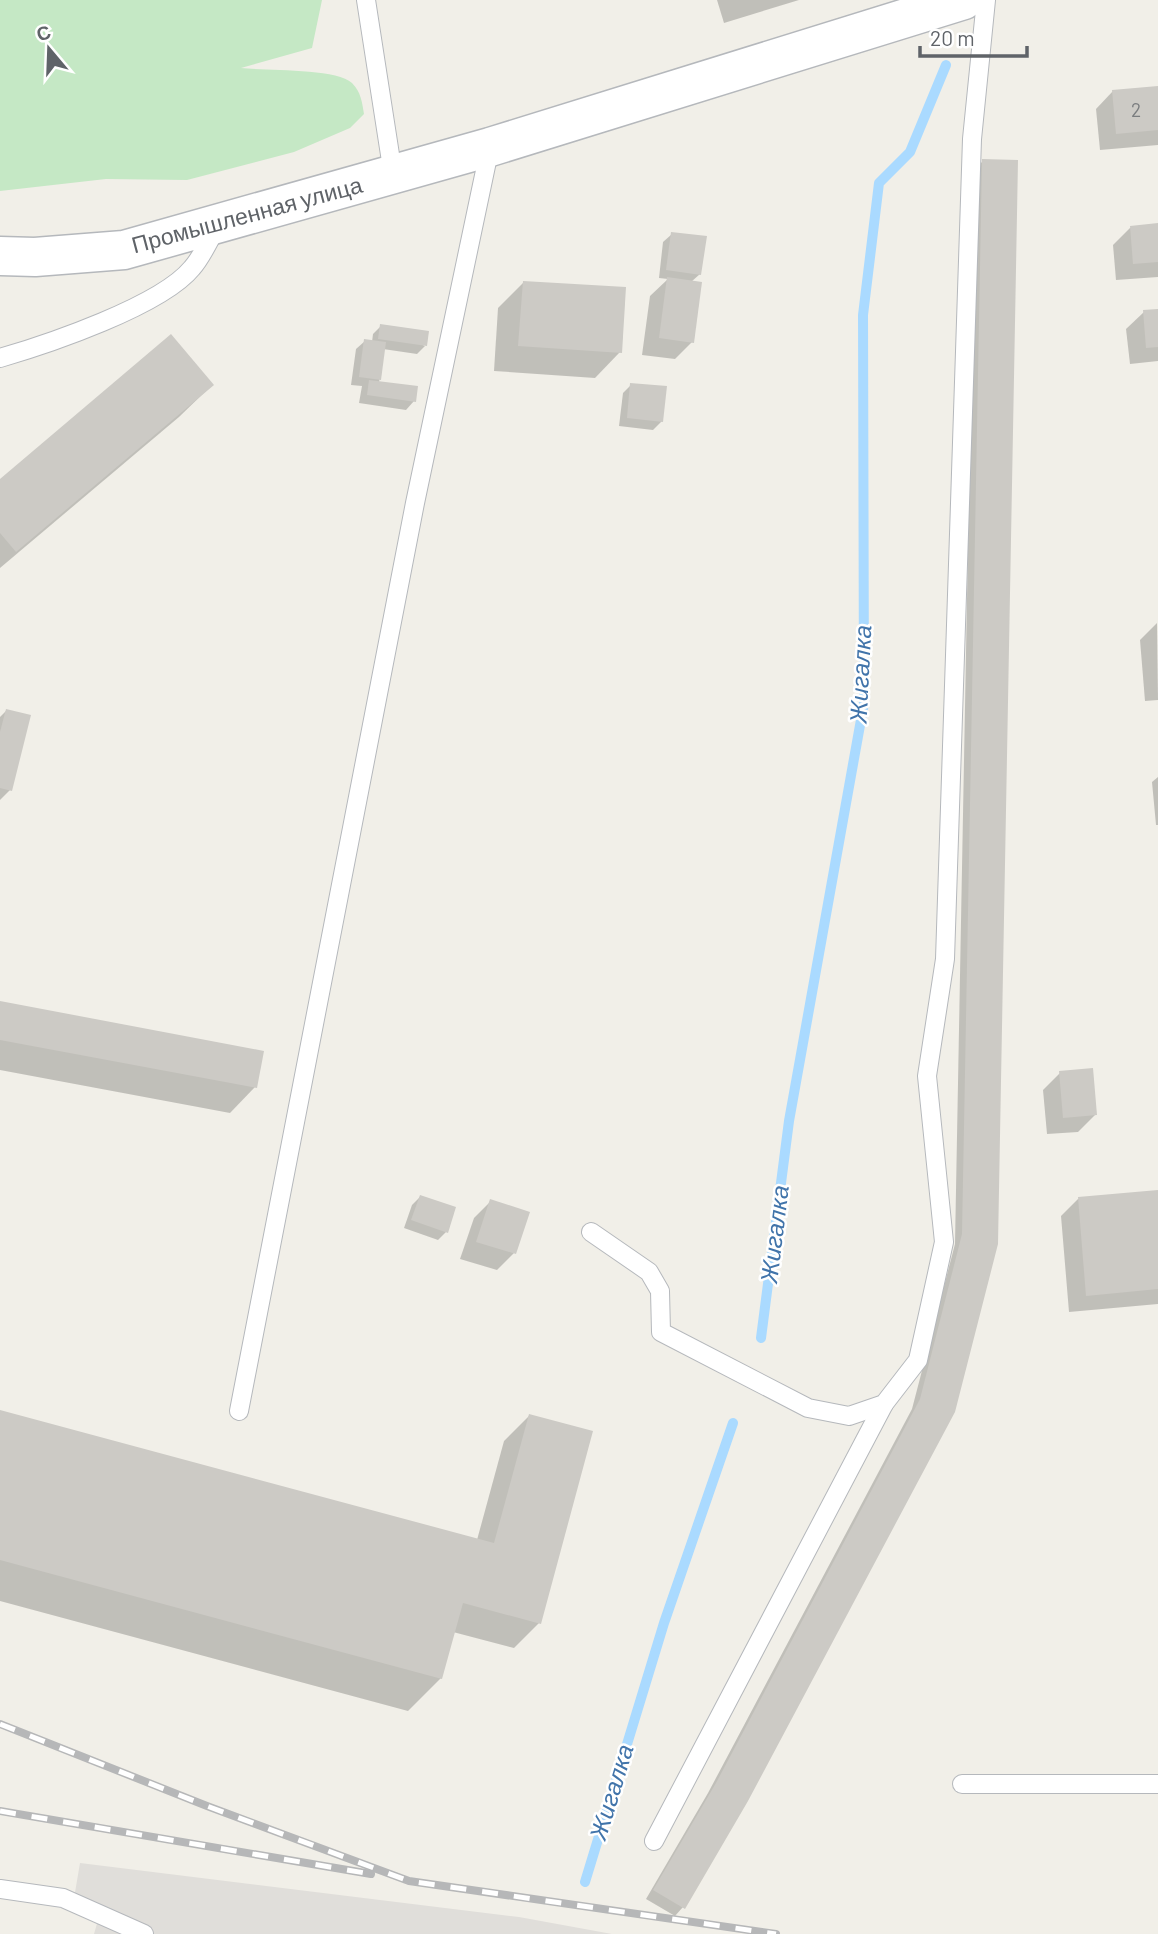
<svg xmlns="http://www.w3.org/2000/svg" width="1158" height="1934" font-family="Barlow,sans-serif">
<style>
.industrial{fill:#e0deda}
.green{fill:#c5e8c5}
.shadow{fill:#0003}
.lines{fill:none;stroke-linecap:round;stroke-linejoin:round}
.stream{stroke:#aadaff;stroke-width:10}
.building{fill:#cccac5}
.service-casing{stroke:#b5b8bc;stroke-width:20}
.tertiary-casing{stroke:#b5b8bc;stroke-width:41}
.service{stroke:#fff;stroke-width:18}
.tertiary{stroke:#fff;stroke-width:38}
.rail-casing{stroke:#b6b7b8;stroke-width:8}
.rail{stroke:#fff;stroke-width:5;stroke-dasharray:16;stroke-linecap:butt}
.labels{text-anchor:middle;stroke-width:5;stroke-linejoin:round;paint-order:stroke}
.number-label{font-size:19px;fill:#7a7d7f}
.street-label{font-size:23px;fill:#5f6368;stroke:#fff}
.water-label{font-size:24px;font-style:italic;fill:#4174aa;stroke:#fff}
</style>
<rect width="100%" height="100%" fill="#f1efe8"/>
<!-- industrial -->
<path class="industrial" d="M80,1863L519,1917L612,1934H94L98,1920L72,1910Z"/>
<!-- green -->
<path class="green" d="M0,0H322L312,48L241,68C265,71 336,68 352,83C361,92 362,102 364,114L350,128L294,152L187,180L106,179L0,191Z"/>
<!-- shadow -->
<g class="shadow">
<path d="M717,0H799L724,23Z"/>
<path d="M1158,88V145L1100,150L1096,109L1113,91Z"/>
<path d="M983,161L996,1244L683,1907L675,1916L646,1899L708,1793L912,1409L955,1244L975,169Z"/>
<path d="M1158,225V277L1116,280L1113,245L1130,228Z"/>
<path d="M672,234L700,274L691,282L692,342L675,359L642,355L650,296L668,279L659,278L663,242Z"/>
<path d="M523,283L620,352L595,378L494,371L498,308Z"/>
<path d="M1158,311V361L1130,364L1126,329L1144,312Z"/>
<path d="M381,326L425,346L417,354L383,349L379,383L414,401L406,410L359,403L362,386L351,385L356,349L365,341L372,342L373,334Z"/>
<path d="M212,385L179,417L0,568V481Z"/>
<path d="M631,385L662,421L653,430L619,426L623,393Z"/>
<path d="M1157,623L1158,700L1145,701L1140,640Z"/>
<path d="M6,711L10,790L0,800V717Z"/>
<path d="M1158,777V825H1156L1152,782Z"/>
<path d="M0,1003L255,1087L230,1113L0,1070Z"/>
<path d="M1060,1073L1095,1115L1078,1132L1047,1134L1043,1090Z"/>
<path d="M1158,1192V1304L1069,1312L1061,1216L1078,1199Z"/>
<path d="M420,1197L446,1232L438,1240L404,1228L412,1205Z"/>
<path d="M491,1201L514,1253L497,1270L460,1259L474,1218Z"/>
<path d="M0,1412L477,1540L504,1441L529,1416L539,1623L514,1648L453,1632L441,1678L408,1711L0,1601Z"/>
</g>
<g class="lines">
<!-- stream -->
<g class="stream">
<path d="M761,1338L789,1121L864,703L863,315L879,183L910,152L946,65"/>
<path d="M585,1882L664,1623L733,1423"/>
</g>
</g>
<!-- building -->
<g class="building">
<path d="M1158,86V130L1116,134L1112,90Z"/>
<path d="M982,159L1018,160L998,1244L955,1412L748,1801L685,1909L653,1890L716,1783L920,1399L962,1234Z"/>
<path d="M1158,223V262L1133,264L1130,226Z"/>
<path d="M671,232L707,236L701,275L666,270Z"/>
<path d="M667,277L702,282L694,343L659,338Z"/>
<path d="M523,281L626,287L622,353L518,346Z"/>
<path d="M1158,309V347L1146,348L1143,310Z"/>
<path d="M380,324L429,331L427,346L378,339Z"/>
<path d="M171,334L214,385L16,552L0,533V479Z"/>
<path d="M364,339L386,342L381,380L359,377Z"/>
<path d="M369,380L418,386L416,402L367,395Z"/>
<path d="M630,383L667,386L663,422L627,418Z"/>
<path d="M6,709L31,715L12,791L0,788V732Z"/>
<path d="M0,1001L264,1051L257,1088L0,1040Z"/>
<path d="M1093,1068L1097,1115L1063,1118L1059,1071Z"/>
<path d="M1158,1190V1289L1086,1296L1078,1197Z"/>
<path d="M420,1195L456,1207L448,1233L411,1220Z"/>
<path d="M490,1199L530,1212L516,1254L476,1242Z"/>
<path d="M0,1410L494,1543L529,1414L593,1431L541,1624L463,1603L442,1679L0,1560Z"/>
</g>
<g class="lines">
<!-- service casing -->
<g class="service-casing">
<g id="service">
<path d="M366,0L393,174"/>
<path d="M0,358C48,344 161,306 192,268C202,257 209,240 217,227"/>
<path d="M591,1232L649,1272L660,1291L661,1332L808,1408L849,1416L884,1404L918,1360L944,1242L927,1076L945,959L972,139L986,0"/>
<path d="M239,1411L415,503L490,147"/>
<path d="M962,1784H1158"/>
<path d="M654,1841L884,1404"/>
<path d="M0,1889L63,1898L144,1934"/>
</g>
</g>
<!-- tertiary casing -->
<g class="tertiary-casing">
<path id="tertiary" d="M0,256L35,257L124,250L490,147L964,0"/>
</g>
<!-- service -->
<use href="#service" class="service"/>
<!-- tertiary -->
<use href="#tertiary" class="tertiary"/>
<!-- rail casing -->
<g class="rail-casing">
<g id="rail">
<path d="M0,1724L207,1806L409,1881L776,1934"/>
<path d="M0,1811L371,1874"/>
</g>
</g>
<!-- rail -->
<use href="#rail" class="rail"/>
</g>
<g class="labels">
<!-- number labels -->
<g class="number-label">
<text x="1136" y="117">2</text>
</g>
<!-- street labels -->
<g class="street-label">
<text transform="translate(247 215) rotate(-15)" y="8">Промышленная улица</text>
</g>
<!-- water labels -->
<g class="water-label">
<text transform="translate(861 674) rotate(-87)" y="8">Жигалка</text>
<text transform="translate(775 1234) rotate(-83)" y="8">Жигалка</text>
<text transform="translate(612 1792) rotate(-73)" y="8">Жигалка</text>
</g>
</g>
<!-- north arrow -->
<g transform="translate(49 49) rotate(341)" stroke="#ffffff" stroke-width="5" paint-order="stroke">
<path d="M0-5L12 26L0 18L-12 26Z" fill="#5f6368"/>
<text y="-10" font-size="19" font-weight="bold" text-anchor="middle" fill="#5f6368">С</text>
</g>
<!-- scale -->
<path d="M920 46v10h107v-10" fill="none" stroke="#5f6368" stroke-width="3.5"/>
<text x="930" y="46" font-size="21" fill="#5f6368" stroke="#ffffff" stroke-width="5" paint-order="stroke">20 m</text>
</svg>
